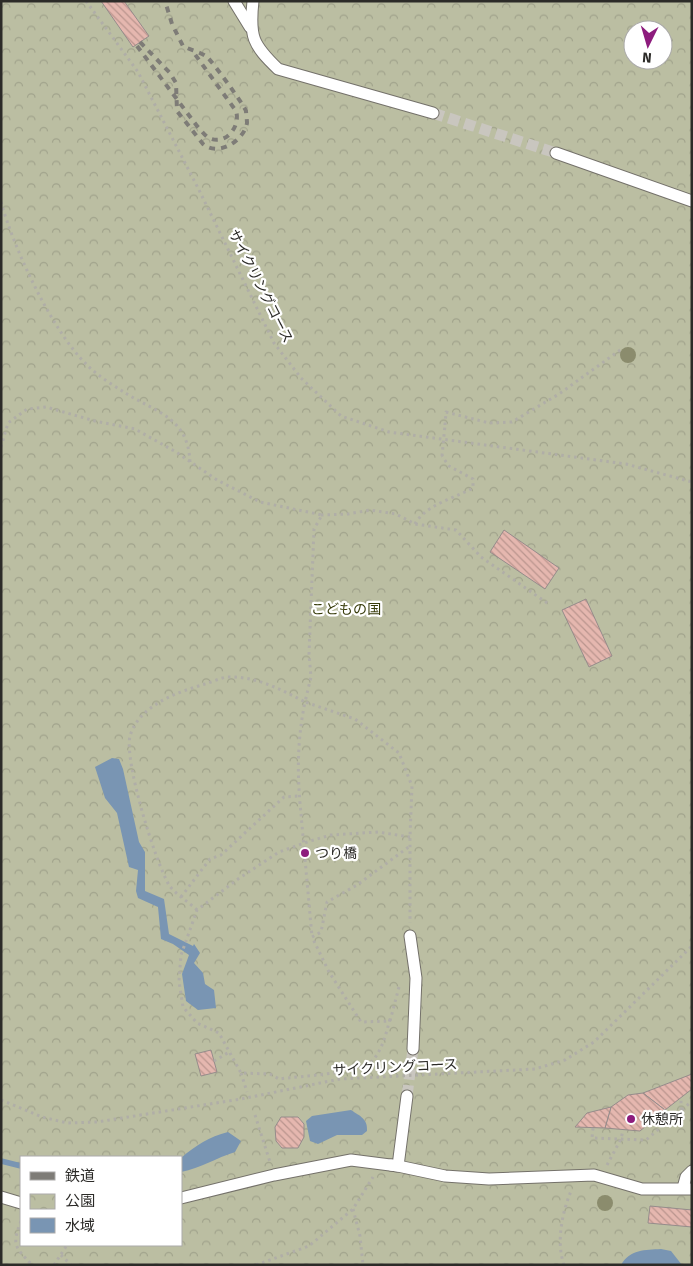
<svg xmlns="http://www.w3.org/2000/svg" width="693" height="1266" font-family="'Fira Sans','Noto Sans JP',sans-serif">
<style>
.park{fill:url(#park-crowns);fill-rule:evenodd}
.water{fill:#7995b3}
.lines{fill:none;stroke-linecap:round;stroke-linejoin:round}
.stream{stroke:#7995b3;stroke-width:5.5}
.building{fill:url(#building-back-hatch);stroke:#958c8b}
.pedestrian-tunnel{stroke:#c9c6bf;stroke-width:11;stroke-dasharray:11 5.5;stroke-linecap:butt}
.pedestrian-casing{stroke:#74716a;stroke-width:13}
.path{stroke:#b0aea7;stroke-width:3;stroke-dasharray:2.5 4;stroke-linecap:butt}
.pedestrian{stroke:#fff;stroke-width:11}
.rail{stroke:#7e7c77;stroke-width:4;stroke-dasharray:6 6;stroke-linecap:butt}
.path-bridge{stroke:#b0aea7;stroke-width:3;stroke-dasharray:2.5 4;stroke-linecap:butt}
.tree{fill:#8b8c6d}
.poi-dot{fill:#8d1c7d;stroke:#fff;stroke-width:2}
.labels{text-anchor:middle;stroke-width:4.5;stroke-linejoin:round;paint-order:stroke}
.street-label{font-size:14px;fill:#2c2b28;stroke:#fff}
.park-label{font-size:14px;fill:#383c0b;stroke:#fff}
.poi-label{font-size:14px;fill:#2c2b28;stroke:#fff;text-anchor:start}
</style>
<defs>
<pattern id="park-crowns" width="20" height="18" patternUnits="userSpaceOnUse" patternTransform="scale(1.25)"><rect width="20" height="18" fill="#bbbea2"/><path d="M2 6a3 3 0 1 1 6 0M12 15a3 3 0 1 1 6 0" fill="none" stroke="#a1a38c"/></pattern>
<pattern id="building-back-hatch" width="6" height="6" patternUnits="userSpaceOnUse" patternTransform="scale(1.25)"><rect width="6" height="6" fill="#e5b7af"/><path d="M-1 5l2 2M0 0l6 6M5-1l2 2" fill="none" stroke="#ba958e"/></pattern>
</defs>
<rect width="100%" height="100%" fill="#f0ede5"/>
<!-- park -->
<path class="park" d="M1,1H692V1265H1ZM633,30H663V60H633ZM21,1157H181V1245H21Z"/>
<!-- water -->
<g class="water">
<path d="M112,758L119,759L123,769L139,842L145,852V891L164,899L169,934L193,946L194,944L200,953L194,963L203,973L205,984L214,990L216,1008L198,1010L186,1001L182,974L189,955L173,944L161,939L158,907L138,898L136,891L138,870L129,867L117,813L105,798L95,767Z"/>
<path d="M351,1110C360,1116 368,1119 367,1131L362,1135H337L318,1144L310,1141L306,1121L312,1116Z"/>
<path d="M228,1132L241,1141L235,1152C216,1158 201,1168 181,1172V1158C196,1145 209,1137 228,1132Z"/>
<path d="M661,1249L671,1251L682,1265H621C630,1249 645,1250 661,1249Z"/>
</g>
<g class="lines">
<!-- stream -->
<path class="stream" d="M1,1161L21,1166"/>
</g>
<!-- building -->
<g class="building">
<path d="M101,1H124L149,36L133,47Z"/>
<path d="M504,530L559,568L545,589L490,552Z"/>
<path d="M586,599L612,656L589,667L562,610Z"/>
<path d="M211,1050L217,1072L201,1076L195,1054Z"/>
<path d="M692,1074V1089L665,1110L643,1093Z"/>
<path d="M643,1093L665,1110L640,1131L605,1128L611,1107L628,1095Z"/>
<path d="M611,1107L605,1128L575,1127L587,1113Z"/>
<path d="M281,1117H298L304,1124V1137L298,1148H282L276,1141L275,1127Z"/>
<path d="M650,1206L692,1210V1227L648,1223Z"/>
</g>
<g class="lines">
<!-- pedestrian-tunnel -->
<g class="pedestrian-tunnel">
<path d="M433,113L556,153"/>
<path d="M407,1096L413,1049"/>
</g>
<!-- pedestrian casing -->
<g class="pedestrian-casing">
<g id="pedestrian">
<path d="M234,1L250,27"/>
<path d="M253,1C249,37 253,45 278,69L433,113"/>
<path d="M556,153L692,201"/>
<path d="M410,936L416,978L413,1049"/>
<path d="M391,1165L398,1166L407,1096"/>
<path d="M683,1188L686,1177L692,1171"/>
<path d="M1,1197L21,1203"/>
<path d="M181,1198L274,1175L351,1160L398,1166L445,1176L489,1179L594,1175L642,1189H692"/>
</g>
</g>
<!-- path -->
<g class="path">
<path d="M86,1L138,72L198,188L274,343L301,378L341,416L389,432L626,464L692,482"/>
<path d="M1,202C14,249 52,331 87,365C98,376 114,386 127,394C158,413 188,418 190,462"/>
<path d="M445,425L446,412L489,423L512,422L559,394L623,348"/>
<path d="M1,447L8,423L27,409L46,407L95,421L135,429L176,452L217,480L260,502L322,515L314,529L309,654L311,677L305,702L355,719L399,753L412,786L410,837V923"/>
<path d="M321,515L348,514L370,510L396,514L415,524L456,530L481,557L550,605"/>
<path d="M415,524C425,505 455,498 473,488V479L449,466L442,456"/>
<path d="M181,897L210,859L221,855L284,797L299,796"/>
<path d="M197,910C189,902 176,895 169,885C155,861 124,761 130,736C139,705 178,692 205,684C212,682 220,678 227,677C256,676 280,689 305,702C297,741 297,774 301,814"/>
<path d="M399,987L390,1021L361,1022L329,972L312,937L321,932L327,902L357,885L410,846"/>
<path d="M390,1019C386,1034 383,1047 374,1059C362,1074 299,1076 279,1079L270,1074L241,1073L219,1033L197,1023L183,1007L179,981L181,955L197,910L238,879L279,852L310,841L331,835L378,832L410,837"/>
<path d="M214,1061L231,1051"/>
<path d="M241,1073L247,1092"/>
<path d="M1,1100L42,1117L67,1123L97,1122L241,1099L340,1079L535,1069L565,1060L594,1042L692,946"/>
<path d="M682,1110L692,1101"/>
<path d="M255,1115L270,1162"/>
<path d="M593,1128L592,1138L646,1140L681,1110V1098"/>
<path d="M607,1165L621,1139L623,1130"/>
<path d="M353,1209L360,1236L363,1265"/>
<path d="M21,1221C12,1245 14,1246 32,1265"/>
<path d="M61,1255L71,1265"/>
<path d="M54,1265L67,1245"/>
<path d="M256,1265L309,1246L353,1209L373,1177"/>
<path d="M564,1265C556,1242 562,1213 571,1191"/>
</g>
<!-- pedestrian -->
<use href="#pedestrian" class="pedestrian"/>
<!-- rail -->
<g class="rail">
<path d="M140,42L170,73L176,83L177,111L203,144C218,157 244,141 247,123C247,120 246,113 246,111C244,105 212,61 207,57C201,52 190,50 183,46L172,24L165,1"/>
<path d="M137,46L197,126C201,130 205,136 209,138C226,146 241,126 236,111L194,53"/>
</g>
<!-- path-bridge -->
<g class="path-bridge">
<path d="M442,456L445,425"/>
<path d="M301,814L312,937"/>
</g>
</g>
<!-- trees -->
<g class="tree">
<circle cx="628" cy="355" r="8"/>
<circle cx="605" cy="1203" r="8"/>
</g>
<!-- markers -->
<g class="poi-dot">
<circle cx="305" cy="853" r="5"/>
<circle cx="631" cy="1119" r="5"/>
</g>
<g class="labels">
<!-- street labels -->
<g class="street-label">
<text transform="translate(261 286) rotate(63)" y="5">サイクリングコース</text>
<text transform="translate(395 1067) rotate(-3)" y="5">サイクリングコース</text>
</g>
<!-- park labels -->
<g class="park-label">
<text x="346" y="614">こどもの国</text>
</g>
<!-- poi labels -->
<g class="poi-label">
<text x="315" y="858">つり橋</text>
<text x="641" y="1124">休憩所</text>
</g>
</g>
<!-- border -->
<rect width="693" height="1266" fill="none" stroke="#2c2b28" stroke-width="5"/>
<!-- legend -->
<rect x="20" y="1156" width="162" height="90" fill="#ffffff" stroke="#abaaa9"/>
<rect x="30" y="1172" width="25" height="8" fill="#7e7c77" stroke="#abaaa9"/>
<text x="65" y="1181" font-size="15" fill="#2c2b28">鉄道</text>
<rect x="30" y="1194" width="25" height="15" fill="url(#park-crowns)" stroke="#abaaa9"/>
<text x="65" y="1206" font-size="15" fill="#2c2b28">公園</text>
<rect x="30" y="1218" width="25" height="15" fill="#7995b3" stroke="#abaaa9"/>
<text x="65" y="1231" font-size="15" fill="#2c2b28">水域</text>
<!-- north arrow -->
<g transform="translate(648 45) rotate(185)"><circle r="24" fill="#ffffff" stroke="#abaaa9"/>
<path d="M0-4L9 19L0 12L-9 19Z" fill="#8d1c7d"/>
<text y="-8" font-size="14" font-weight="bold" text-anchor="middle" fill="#2c2b28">N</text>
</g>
</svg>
